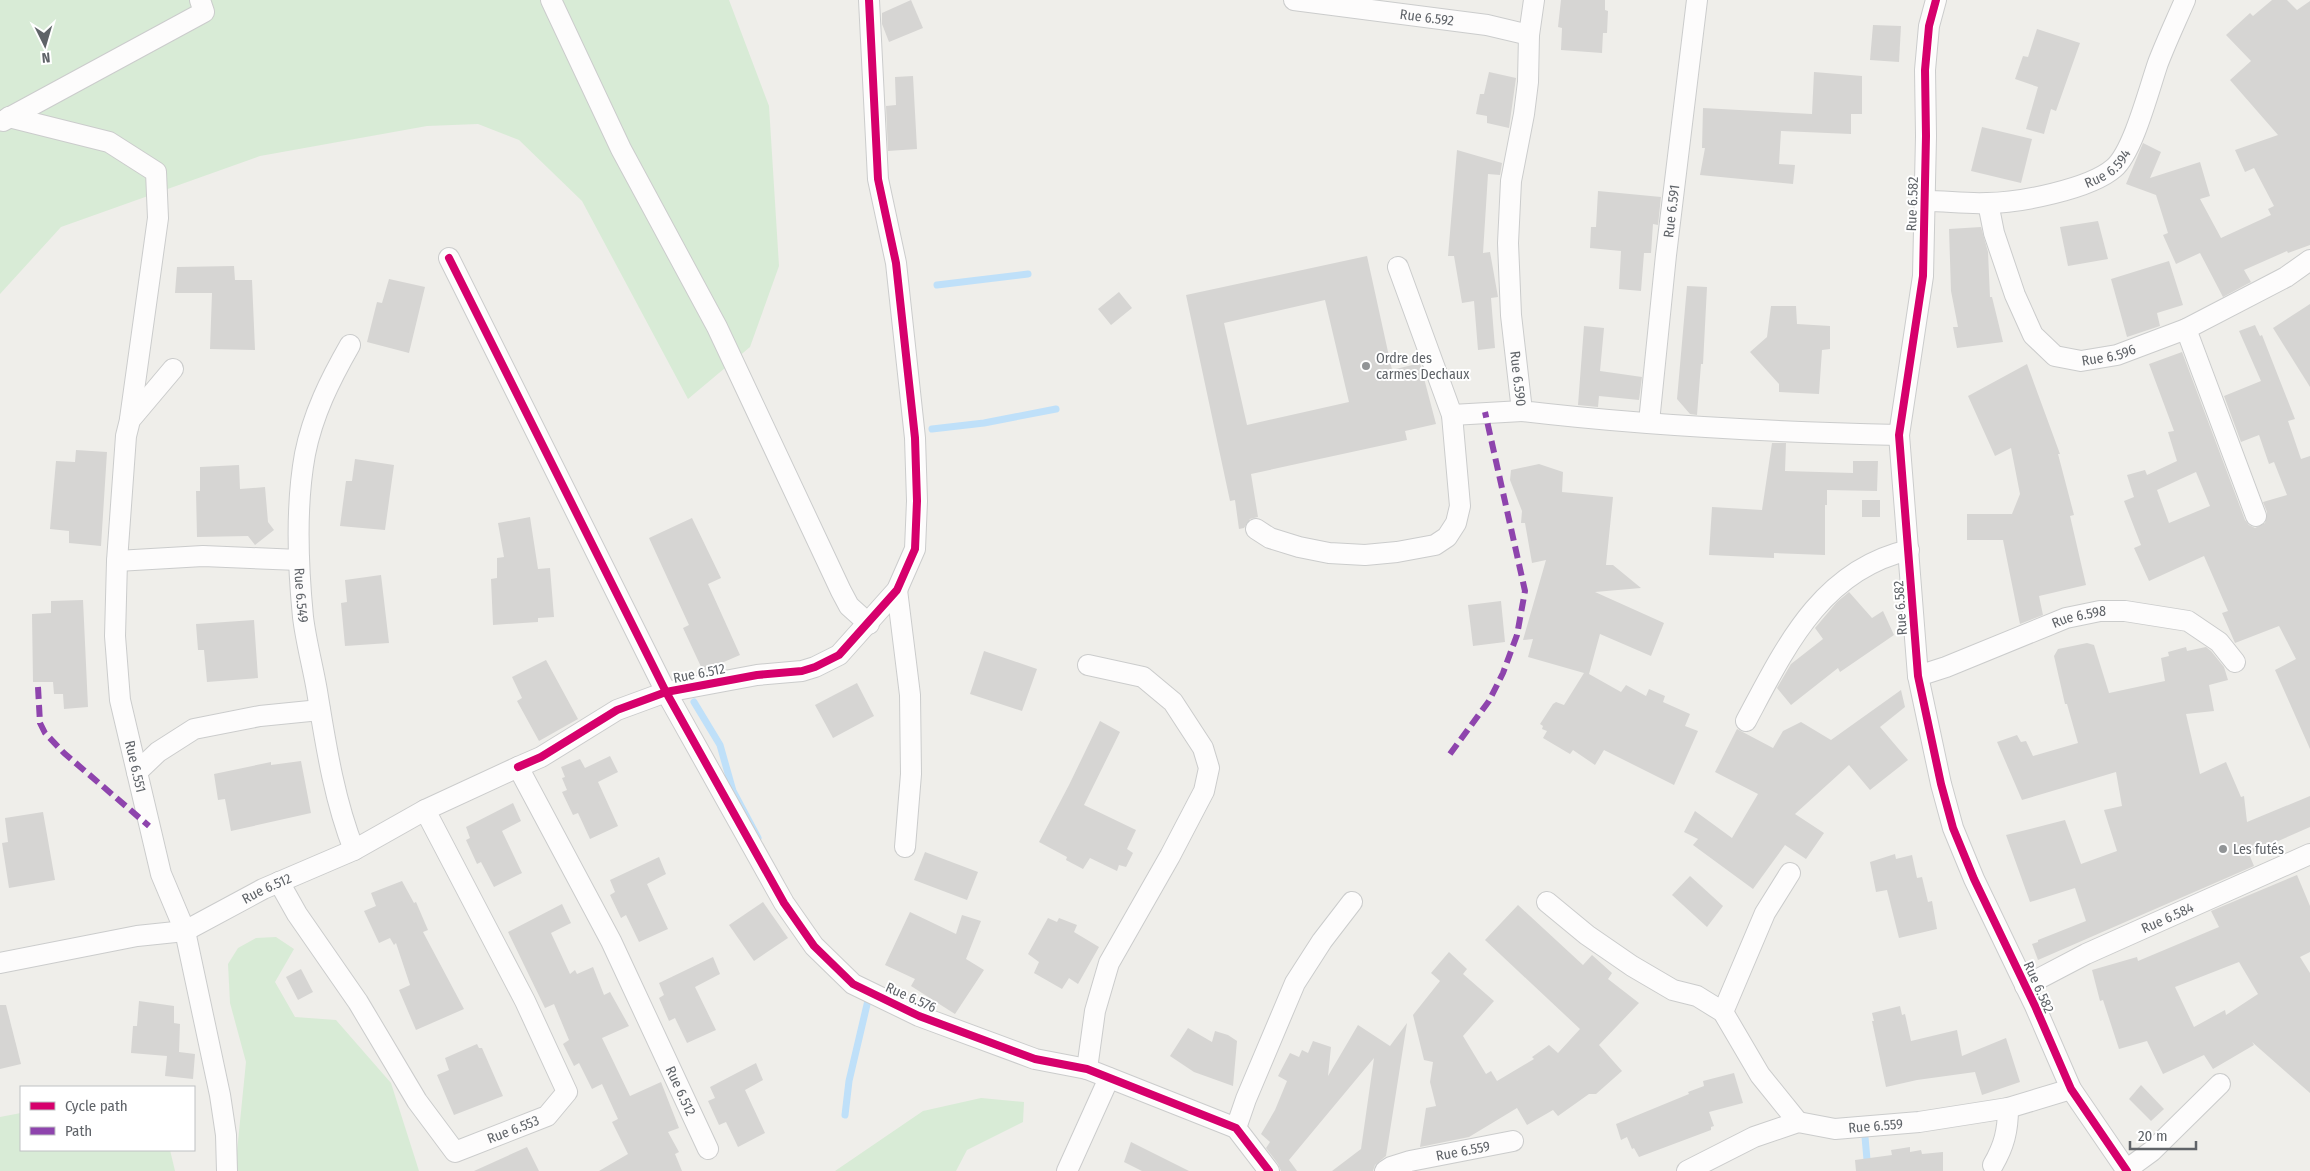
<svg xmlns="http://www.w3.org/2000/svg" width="2310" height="1171" font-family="'Fira Sans Condensed',sans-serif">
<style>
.green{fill:#d8ebd6}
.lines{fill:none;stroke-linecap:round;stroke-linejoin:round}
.stream{stroke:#bfe0f9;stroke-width:7}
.building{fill:#d6d5d3;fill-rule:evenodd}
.street-casing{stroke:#cbcccc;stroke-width:22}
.street{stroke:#fdfcfc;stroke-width:20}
.quiet{stroke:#8e44ad;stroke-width:6;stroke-dasharray:12 6;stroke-linecap:butt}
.cycleway-casing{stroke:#fff;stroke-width:11}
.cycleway{stroke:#d6006c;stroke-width:8}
.poi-dot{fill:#919496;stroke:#fff;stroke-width:2}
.labels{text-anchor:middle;stroke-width:4;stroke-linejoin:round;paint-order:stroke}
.street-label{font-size:14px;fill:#5f6368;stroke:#fff}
.poi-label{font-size:14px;fill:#5f6368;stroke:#fff;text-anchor:start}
</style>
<rect width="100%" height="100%" fill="#efeeea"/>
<!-- green -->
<g class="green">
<path d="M0,0H729L769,106L779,266L750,347L688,399L582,201L519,140L478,124L427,126L260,156L61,227L0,294Z"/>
<path d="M276,937L294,949L275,982L295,1017L336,1020L391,1083L419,1171H235L246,1062L230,1003L228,964L238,948L256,938Z"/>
<path d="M981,1098L1024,1102L1023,1122L967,1150L956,1171H835L923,1111Z"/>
<path d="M21,1113V1150H170L175,1171H0V1117Z"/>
</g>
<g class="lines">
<!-- stream -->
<g class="stream">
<path d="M937,285L1028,274"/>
<path d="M932,429L984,423L1056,409"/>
<path d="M694,702L720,745L733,791L758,838"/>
<path d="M845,1115L849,1081L869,996L866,995"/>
<path d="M1865,1137L1868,1171"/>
</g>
</g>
<!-- building -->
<g class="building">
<path d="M911,0L923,28L889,42L882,24V13Z"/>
<path d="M1561,0H1605V10L1608,11L1607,33H1603L1602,53L1561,50L1562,28L1558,27Z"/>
<path d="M2272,0H2287L2297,10L2310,1V245L2288,253L2287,251L2244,270L2251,282L2223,297L2200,253L2176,264L2163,235L2168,233L2156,195L2126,184L2143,143L2161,152L2150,178L2200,162L2210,196L2200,199L2221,238L2271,215L2268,209L2274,206L2254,168L2245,172L2235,150L2278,135L2230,80L2251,61L2226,35L2250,13L2253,16Z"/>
<path d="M1873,25L1901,26L1899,62L1870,60Z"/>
<path d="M2037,29L2080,43L2056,111L2051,109L2044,134L2026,129L2038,87L2015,79L2023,56L2028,57Z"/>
<path d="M1489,72L1516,78L1509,128L1487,123V116L1476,114L1480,94H1484Z"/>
<path d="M1814,72L1862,76V114H1851V134L1781,131L1779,164L1795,165L1793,184L1700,175L1705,148H1702L1703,108L1812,114Z"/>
<path d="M913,76L917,149L888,151L886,106L896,105L895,77Z"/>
<path d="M1982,127L2032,139L2021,183L1971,171Z"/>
<path d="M1457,150L1502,163L1500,175L1488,174L1483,253L1490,252L1498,297L1491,298L1495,348L1478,350L1474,301L1462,303L1454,256H1448Z"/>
<path d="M1598,191L1661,197L1658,225L1653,224L1651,253H1644L1641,291L1619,289L1621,251L1590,248L1591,227H1596Z"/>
<path d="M2098,221L2108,259L2068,266L2060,227Z"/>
<path d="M1981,227L1988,252L1990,297H1992L2003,342L1957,348L1953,327H1958L1951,291L1949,229Z"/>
<path d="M1367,256L1392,370L1420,363L1436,424L1405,431L1407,440L1251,474L1258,517L1250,519L1244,528L1239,529L1235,500L1230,501L1186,295ZM1325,300L1349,402L1247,425L1224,323Z"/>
<path d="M2169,261L2183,305L2157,313L2160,326L2127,337L2111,279Z"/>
<path d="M234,266L235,280H252L255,350L210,349L212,293H175L177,267Z"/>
<path d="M389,279L425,287L409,353L367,342L377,302L382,303Z"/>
<path d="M1687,286L1707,287L1703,364H1701L1697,415L1690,414L1677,399Z"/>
<path d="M1119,292L1132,308L1111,325L1098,309Z"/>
<path d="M2310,304V387L2273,328Z"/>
<path d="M1771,306H1796L1797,324L1830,326V349L1822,350L1819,394L1779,392V384L1750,352L1767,337Z"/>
<path d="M2255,325L2260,336L2262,335L2295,419L2288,421L2301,459L2310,456V749L2275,670L2296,659L2279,626L2235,643L2222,613L2228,611L2204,556L2149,581L2134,548L2141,545L2124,501L2134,497L2127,475L2145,470L2147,475L2177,461L2168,432L2174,431L2149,364L2182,352L2245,520L2249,525L2255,528L2265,523L2267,512L2263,502L2287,495L2274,462L2269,464L2259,435L2241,442L2224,396L2261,381L2239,331ZM2196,472L2210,506L2169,523L2157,490Z"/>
<path d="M1584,326L1604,328L1600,371L1642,377L1639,400L1599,396L1598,407L1578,405Z"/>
<path d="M2027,364L2060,454H2058L2074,515L2070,516L2086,585L2039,596L2043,615L2020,624L2003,540H1967V514H2012L2020,494L2011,448L1995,456L1968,396Z"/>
<path d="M1772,443H1786L1785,471L1853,473V461H1878L1877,491L1827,490V505H1825V555L1774,553V558L1709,555L1712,507L1762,510Z"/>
<path d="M76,450L107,452L101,546L69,543V531L50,529L56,461L75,462Z"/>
<path d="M355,459L394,465L385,530L340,526L346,481H352Z"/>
<path d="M1539,464L1563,472L1562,492L1613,497L1606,565H1613L1641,588L1595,592L1664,623L1651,656L1600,634L1589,674L1621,692L1626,685L1646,696L1649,689L1665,696L1663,702L1690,714L1685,726L1698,731L1674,785L1604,750L1595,765L1573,750L1570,754L1543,738L1547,731L1542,729L1543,726L1540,724L1553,704L1556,702L1564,705L1584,673L1528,657L1533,639L1523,640L1546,560L1532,563L1525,523H1521L1522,511L1510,480L1511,470Z"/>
<path d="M239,465L240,489L265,487L268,522L274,530L255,545L248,536L197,537L196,491H200V467Z"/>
<rect x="1862" y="500" width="18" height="17"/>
<path d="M530,517L538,569L550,568L554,617L538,618V622L493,625L491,579L497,578V558L504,557L498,523Z"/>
<path d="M692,518L721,578L708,584L740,655L703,671L683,628L689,625L649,538Z"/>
<path d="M381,575L389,643L345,646L341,603L347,602L345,580Z"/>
<path d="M1849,592L1872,618L1883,611L1894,635L1840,672L1838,668L1791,705L1777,688L1791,664L1823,639L1815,628L1837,602Z"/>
<path d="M83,600L88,707L64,709L63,694H54L53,682H33L32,614L51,613V601Z"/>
<path d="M1501,601L1505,642L1473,646L1468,605Z"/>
<path d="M254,620L258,678L207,682L204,650H198L196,624Z"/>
<path d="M2087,643L2094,645L2109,693L2165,681L2161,658L2169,656L2168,652L2186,647L2187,651L2206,647L2211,651L2224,667L2228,680L2209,685L2214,711L2186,714L2200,774L2226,762L2241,797L2244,796L2247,822L2310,796V827L2249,854L2254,866L2038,960L2032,944L2038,942V940L2086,921L2075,888L2030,902L2006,835L2065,820L2081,864L2117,851L2104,810L2122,806L2116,772L2022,800L1997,742L2017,735L2021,742L2026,741L2033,756L2078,743L2067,704H2065L2054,656L2058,649Z"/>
<path d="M984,651L1037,669L1022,711L970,694Z"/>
<path d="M546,660L578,719L539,741L517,701L522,698L512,677Z"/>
<path d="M857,683L874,716L833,738L815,705Z"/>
<path d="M1901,690L1905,707L1880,727L1908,760L1870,790L1849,765L1795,814L1824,833L1806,859L1785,845L1753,889L1693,845L1698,839L1684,832L1695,811L1732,838L1758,794L1715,772L1737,729L1773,748L1783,731L1801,722L1831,740Z"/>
<path d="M1100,721L1120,732L1084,805L1136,830L1127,849L1133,853L1126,867L1119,865L1117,871L1090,858L1083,869L1066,860L1067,857L1039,842L1069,785Z"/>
<path d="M610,756L618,772L598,782L618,826L590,839L578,813L573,815L562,792L567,790L562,778L565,777L561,767L580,759L585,768Z"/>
<path d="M301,761L311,813L231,831L225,799L218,800L214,774L271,762V765Z"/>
<path d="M513,803L521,821L502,831L522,873L494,887L481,862L477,864L466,840L470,838L466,827Z"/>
<path d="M43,812L55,880L9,888L2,843L8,842L5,818Z"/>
<path d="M925,852L978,872L967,900L914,880Z"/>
<path d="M1895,854L1896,859L1912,855L1917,878L1922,877L1928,902L1932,901L1937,929L1899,938L1887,890L1876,892L1870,862Z"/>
<path d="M659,857L666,874L647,884L668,929L639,942L626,915L621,918L610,895L615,892L610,880Z"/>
<path d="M2297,875L2310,906V952L2300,957L2310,973V1093L2252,1042L2254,1045L2213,1069L2204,1055L2163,1074L2147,1041L2119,1049L2103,1000L2100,1001L2092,970L2137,957L2138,961L2219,927L2211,911ZM2239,962L2258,994L2226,1015L2225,1010L2194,1027L2175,987Z"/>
<path d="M1690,876L1723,906L1707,927L1672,895Z"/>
<path d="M402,881L414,903L416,902L428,930L423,932L464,1009L416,1030L399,990L410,985L396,943L394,945L390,938L379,943L364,911L376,906L371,893Z"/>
<path d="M763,902L788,938L754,961L729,925Z"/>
<path d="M562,904L571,923L551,933L570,974L575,970L577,974L593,967L604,995L610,992L629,1026L602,1038L630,1096L661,1082L679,1128L668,1132L679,1152L675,1154L682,1171H599L628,1154L612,1122L618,1119L602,1084L592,1089L579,1063L574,1066L563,1044L569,1040L554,1004L545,1008L508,932Z"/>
<path d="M1518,905L1583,965L1592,955L1612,973L1608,979L1639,1003L1599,1045L1622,1071L1596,1094H1589L1558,1116L1553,1110L1527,1125L1517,1108L1469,1137L1420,1147L1426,1108L1436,1106L1430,1082L1433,1062L1424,1060L1413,1015L1440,981L1431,973L1449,952L1467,969L1463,974L1494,1001L1463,1036L1486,1074L1491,1071L1497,1081L1534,1059L1532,1057L1549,1045L1558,1053L1580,1029L1485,940Z"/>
<path d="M910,912L956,934L962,915L981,921L966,959L984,970L955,1014L911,986L915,979L885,965Z"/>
<path d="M1048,918L1057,922L1059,918L1077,925L1074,932L1099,947L1078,984L1069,978L1062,989L1034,973L1039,962L1028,954Z"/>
<path d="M713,957L720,974L695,987L716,1030L687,1043L675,1018L669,1021L659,998L664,995L659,983Z"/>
<path d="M301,969L313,992L298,1000L286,977Z"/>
<path d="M139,1001L174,1006V1023L180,1024L179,1052L195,1054L193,1079L165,1076L167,1056L131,1053L133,1026H137Z"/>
<path d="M0,1005H6L21,1064L0,1069Z"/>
<path d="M1900,1006L1902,1015L1905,1014L1911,1041L1957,1030L1962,1056L2006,1038L2020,1082L1982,1095L1975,1072L1917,1080L1886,1087L1872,1021H1874L1872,1013Z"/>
<path d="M1407,1023L1386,1156L1375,1165L1373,1171H1332L1361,1149L1374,1058L1289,1160L1297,1171H1281L1278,1164L1266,1148L1270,1142L1261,1134L1275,1110L1287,1081L1278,1076L1290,1053L1299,1057L1302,1050L1308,1053L1313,1041L1331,1047L1328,1076L1358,1025L1390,1046Z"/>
<path d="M1188,1028L1212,1042L1215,1031L1228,1035L1237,1041L1233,1086L1194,1072L1170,1056Z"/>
<path d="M477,1044L479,1048H482L503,1096L454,1115L437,1075L449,1070L445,1058Z"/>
<path d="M756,1063L763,1080L745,1090L765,1133L738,1147L726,1122L719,1125L708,1101L715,1098L710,1087Z"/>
<path d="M1734,1073L1743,1103L1709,1112L1714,1126L1711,1127V1130L1639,1157L1634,1148L1632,1149L1627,1137L1621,1140L1616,1124L1689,1094L1688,1092L1704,1086L1703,1081Z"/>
<path d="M2141,1085L2164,1109L2151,1121L2129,1099Z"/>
<path d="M1131,1142L1189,1171H1142L1124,1162Z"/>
<path d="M527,1147L539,1171H474Z"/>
<path d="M1910,1147V1152L1921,1150L1922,1154L1943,1152V1171H1856L1855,1160L1892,1155L1891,1150Z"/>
</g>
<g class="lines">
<!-- street casing -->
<g class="street-casing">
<g id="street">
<path d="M551,0L621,149L717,327L841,591L849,606L869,624"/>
<path id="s1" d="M1294,0L1487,25L1529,35"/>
<path id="s2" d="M1534,0L1529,35L1528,82L1524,114L1511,181L1508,243L1511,315L1522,411C1647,426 1773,432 1899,435"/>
<path d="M1936,0L1929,26L1925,70L1926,136L1923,276L1899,435L1918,676L1941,784L1953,828L1974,879L2035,1006L2071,1089L2127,1171"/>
<path d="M9,117L109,142L156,172L158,218L130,419"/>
<path d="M3,121L204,12L200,0"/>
<path id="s3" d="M1926,201C1946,201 1966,204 1987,203C2019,203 2090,189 2114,168C2133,152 2149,89 2158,63C2166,42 2176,21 2185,0"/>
<path id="s4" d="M1988,203L1994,233L2015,295L2033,335L2055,356L2081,361L2117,355L2186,329L2286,277L2310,260"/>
<path d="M449,258L666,692L784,903L814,946L853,984L919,1016L1035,1059L1087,1069L1236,1128L1269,1171"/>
<path d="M2186,329L2256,516"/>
<path id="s5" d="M350,345C330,380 313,414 305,454C296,503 298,566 303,617C306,642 313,667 317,691C326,746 334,799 354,850"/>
<path id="s6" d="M173,369L130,420L126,436L117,561L115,636L120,700L161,874L185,931L220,1095L226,1135L227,1171"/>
<path d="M1452,415L1522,411"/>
<path id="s7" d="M1649,422L1666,255L1697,0"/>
<path d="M1256,529L1270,538L1299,547L1329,553L1365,555L1397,552L1435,545L1447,537L1456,523L1460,506L1452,415L1398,267"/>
<path d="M117,561L203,556L299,560"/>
<path d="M897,590L910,695L911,774L905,847"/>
<path id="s8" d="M1918,676L1946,667L2066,618L2100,611H2125L2188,621L2219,642L2235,662"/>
<path d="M1746,721C1785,648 1821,570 1909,550"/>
<path d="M518,767L541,757L617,710L666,692L757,675L802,671L815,667L839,655L897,590L915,549L917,501L915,438L896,263L878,179L869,0"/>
<path d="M137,772L158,752L194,729L260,716L320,710"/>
<path id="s9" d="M279,882L297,914L358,1002L417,1101L455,1152L547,1116L567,1092L525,1001L425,810"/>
<path d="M1547,902L1587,935L1632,966L1673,990L1697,996L1723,1012L1760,1075L1798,1122"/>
<path id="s10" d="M0,963L137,936L185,931L263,889L354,850L425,810L518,767L611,941L708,1149"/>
<path id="s11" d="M2025,986L2086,954L2310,854"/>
<path d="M1723,1012L1765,913L1790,873"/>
<path d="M1087,1069L1095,1011L1109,963L1170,856L1204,791L1209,768L1203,748L1173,702L1143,677L1088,665"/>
<path d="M1236,1128L1246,1099L1295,983L1322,941L1352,902"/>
<path d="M1993,1165C2004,1146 2008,1131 2008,1108"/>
<path d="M2126,1170L2152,1151L2220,1084"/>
<path d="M1067,1171L1109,1078"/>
<path id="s12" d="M1385,1171L1391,1167L1410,1161L1513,1141"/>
<path id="s13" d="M1687,1171L1754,1137L1798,1122L1835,1129L1919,1122L2008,1108L2071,1089"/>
</g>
</g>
<!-- street -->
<use href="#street" class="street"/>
<!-- quiet -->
<g class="quiet">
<path d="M38,687L40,723L45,733L64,753L149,826"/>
<path d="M1450,754L1489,701L1503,673L1517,635L1525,591L1485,412"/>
</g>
<!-- cycleway casing -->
<g class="cycleway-casing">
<g id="cycleway">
<path d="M1936,0L1929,26L1925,70L1926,136L1923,276L1899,435L1918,676L1941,784L1953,828L1974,879L2035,1006L2071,1089L2127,1171"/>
<path d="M449,258L666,692L784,903L814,946L853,984L919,1016L1035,1059L1087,1069L1236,1128L1269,1171"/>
<path d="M518,767L541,757L617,710L666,692L757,675L802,671L815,667L839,655L897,590L915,549L917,501L915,438L896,263L878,179L869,0"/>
</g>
</g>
<!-- cycleway -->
<use href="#cycleway" class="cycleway"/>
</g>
<!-- markers -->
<g class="poi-dot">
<circle cx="1366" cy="366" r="5"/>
<circle cx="2223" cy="849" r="5"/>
</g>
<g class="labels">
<!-- street labels -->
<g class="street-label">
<text dy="5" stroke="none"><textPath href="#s1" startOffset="134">Rue 6.592</textPath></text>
<text dy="5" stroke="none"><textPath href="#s3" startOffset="189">Rue 6.594</textPath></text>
<text transform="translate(1912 204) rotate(-88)" y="5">Rue 6.582</text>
<text dy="5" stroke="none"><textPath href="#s7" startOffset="212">Rue 6.591</textPath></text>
<text dy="5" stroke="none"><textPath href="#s4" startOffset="225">Rue 6.596</textPath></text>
<text dy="5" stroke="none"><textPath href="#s2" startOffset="381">Rue 6.590</textPath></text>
<text dy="5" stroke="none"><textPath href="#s5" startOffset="260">Rue 6.549</textPath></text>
<text transform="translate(1900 608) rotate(-94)" y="5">Rue 6.582</text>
<text dy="5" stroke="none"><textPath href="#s8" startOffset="172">Rue 6.598</textPath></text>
<text transform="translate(699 673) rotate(-11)" y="5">Rue 6.512</text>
<text dy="5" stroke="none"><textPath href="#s6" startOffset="416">Rue 6.551</textPath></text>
<text dy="5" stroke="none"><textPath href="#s10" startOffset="280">Rue 6.512</textPath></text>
<text dy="5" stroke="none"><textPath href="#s11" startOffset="158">Rue 6.584</textPath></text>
<text transform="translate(2039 987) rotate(66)" y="5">Rue 6.582</text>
<text transform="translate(911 997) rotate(24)" y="5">Rue 6.576</text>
<text dy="5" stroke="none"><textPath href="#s10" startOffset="922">Rue 6.512</textPath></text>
<text dy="5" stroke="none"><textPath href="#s13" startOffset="200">Rue 6.559</textPath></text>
<text dy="5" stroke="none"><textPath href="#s9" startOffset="385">Rue 6.553</textPath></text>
<text dy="5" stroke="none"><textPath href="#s12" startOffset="81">Rue 6.559</textPath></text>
</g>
<!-- poi labels -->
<g class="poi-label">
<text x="1376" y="363">Ordre des<tspan x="1376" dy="16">carmes Dechaux</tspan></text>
<text x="2233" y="854">Les futés</text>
</g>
</g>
<!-- legend -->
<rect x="20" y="1086" width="175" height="65" fill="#ffffff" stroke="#bfc1c3"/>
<rect x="30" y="1102" width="25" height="8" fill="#d6006c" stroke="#bfc1c3"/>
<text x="65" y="1111" font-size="15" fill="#5f6368">Cycle path</text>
<rect x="30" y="1127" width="25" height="8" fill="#8e44ad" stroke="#bfc1c3"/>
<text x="65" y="1136" font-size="15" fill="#5f6368">Path</text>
<!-- north arrow -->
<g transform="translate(45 45) rotate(175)" stroke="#ffffff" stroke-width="4" paint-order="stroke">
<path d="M0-4L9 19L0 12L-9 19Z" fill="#5f6368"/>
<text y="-8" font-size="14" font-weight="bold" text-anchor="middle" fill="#5f6368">N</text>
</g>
<!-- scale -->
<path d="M2130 1141v8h66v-8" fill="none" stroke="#5f6368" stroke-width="2.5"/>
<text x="2138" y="1141" font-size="15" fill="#5f6368" stroke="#ffffff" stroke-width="4" paint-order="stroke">20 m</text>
</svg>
